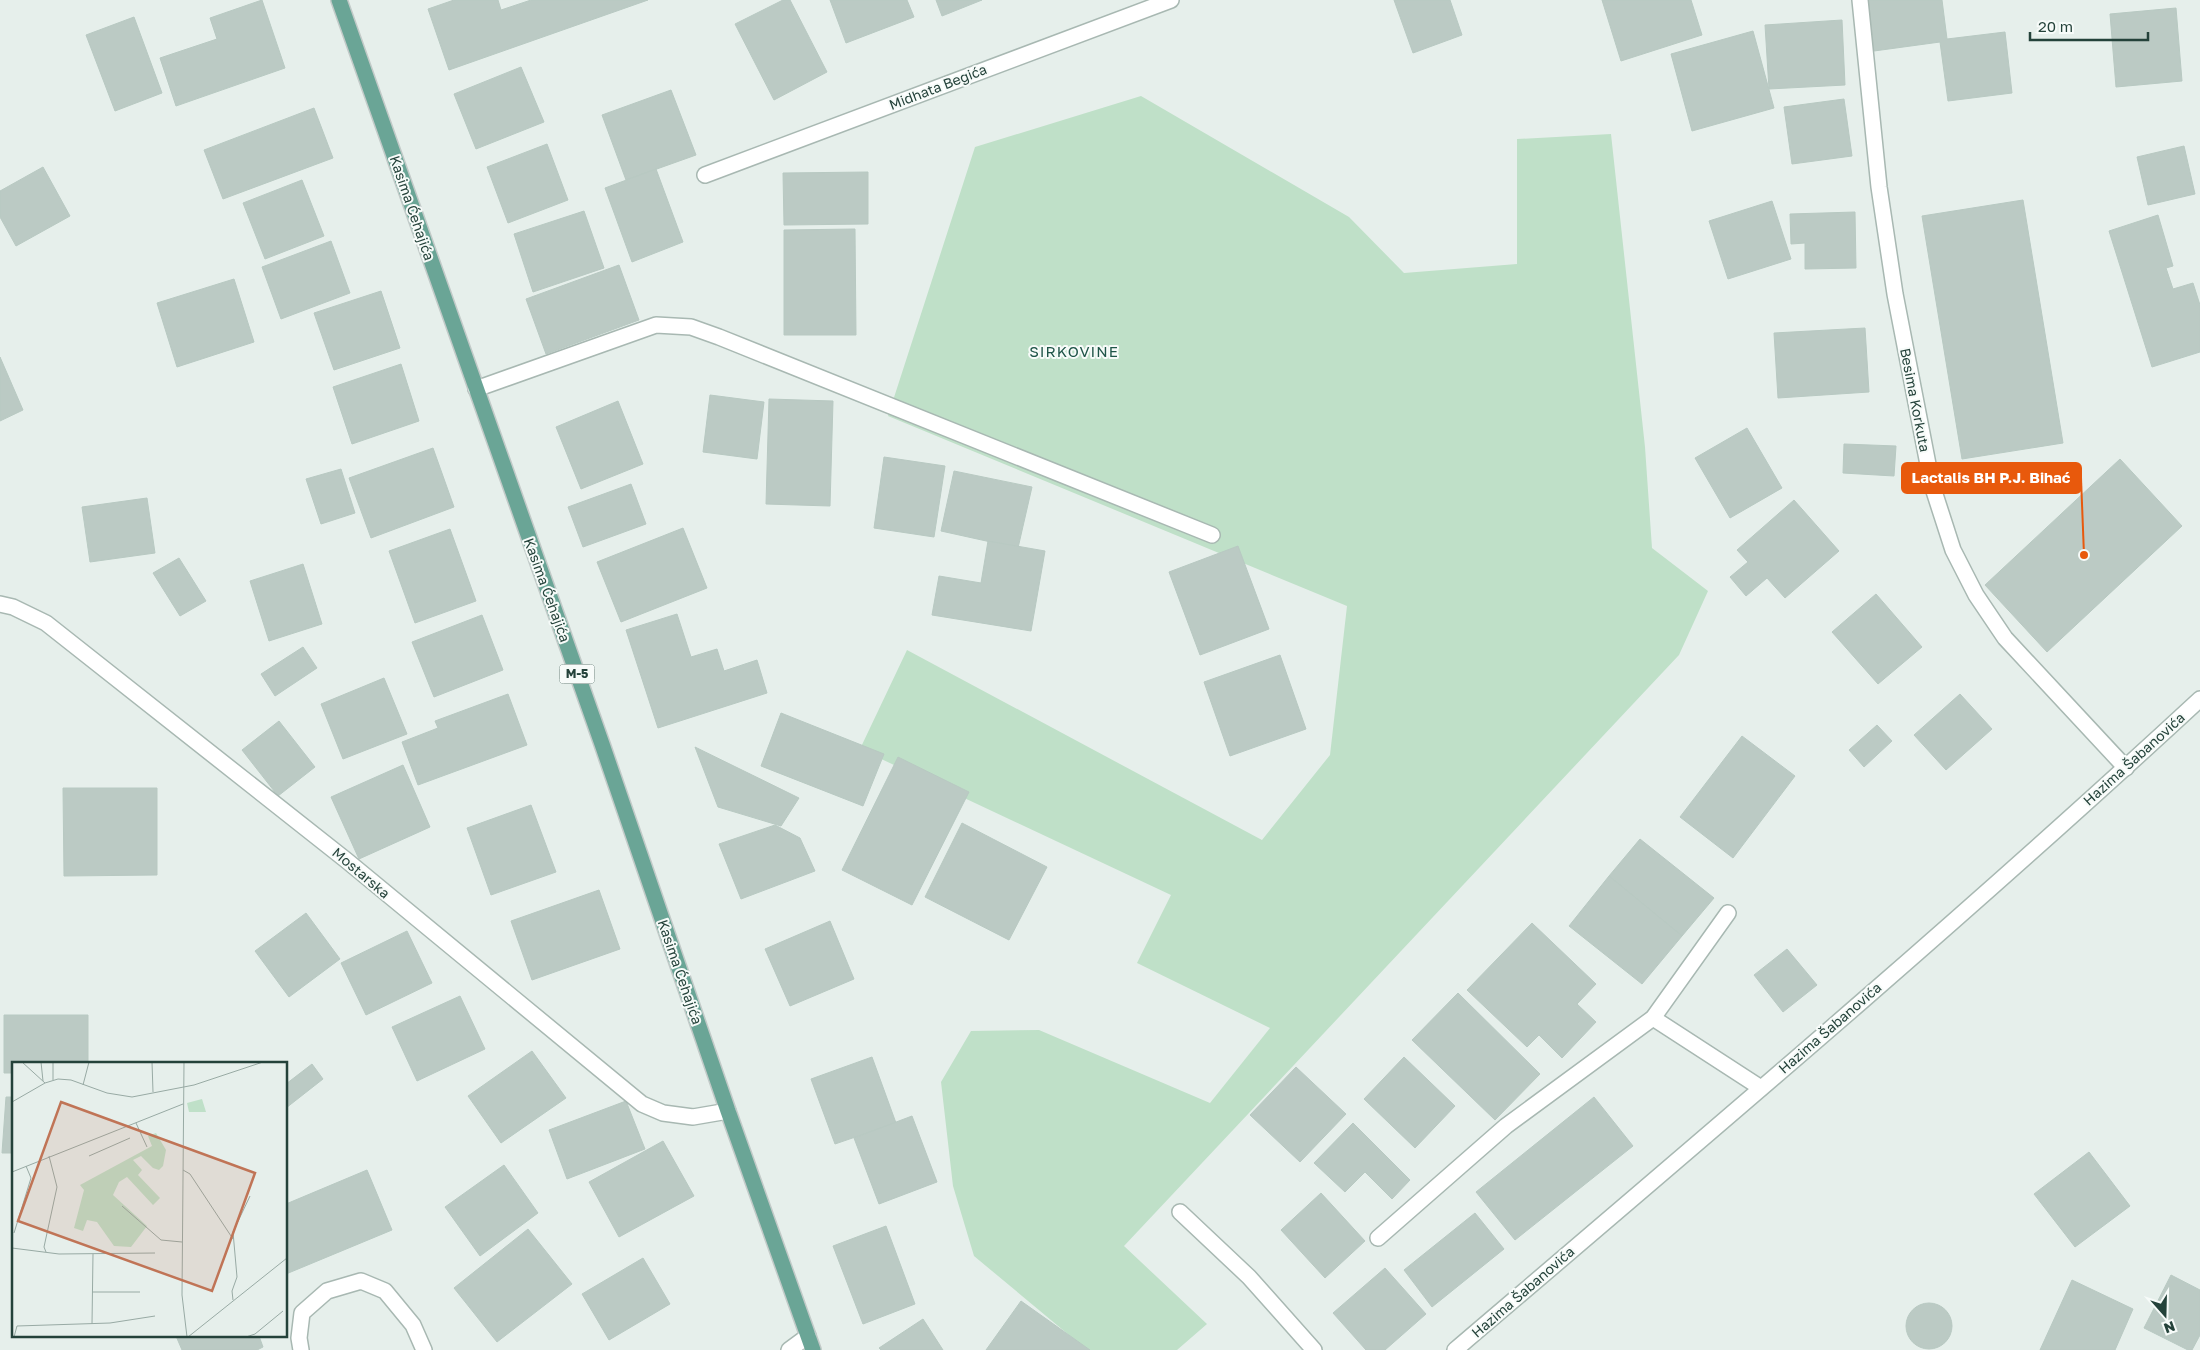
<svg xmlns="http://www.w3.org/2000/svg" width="2200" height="1350" font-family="'Golos Text',sans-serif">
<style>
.green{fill:#bfe0c8}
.building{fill:#bbcac4;stroke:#b8c9c2}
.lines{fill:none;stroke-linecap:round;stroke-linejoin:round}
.lane-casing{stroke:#a8b8b2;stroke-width:18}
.street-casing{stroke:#a8b8b2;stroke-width:18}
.primary-casing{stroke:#c2cac8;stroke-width:18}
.lane{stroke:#fff;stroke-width:15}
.street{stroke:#fff;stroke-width:15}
.primary{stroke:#6aa596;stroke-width:15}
.labels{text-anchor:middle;stroke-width:4;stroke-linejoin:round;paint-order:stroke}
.shield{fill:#f7fbf9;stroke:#637a73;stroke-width:1}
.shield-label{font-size:12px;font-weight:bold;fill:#24423a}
.street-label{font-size:14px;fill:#24423a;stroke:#f7fbf9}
.neighbourhood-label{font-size:15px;letter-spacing:1px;fill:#1f5548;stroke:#f7fbf9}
.inset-road{fill:none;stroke:#98aaa4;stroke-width:1}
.view{fill:#c07456;fill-opacity:0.15;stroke:#c07456;stroke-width:2.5}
.inset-edge{fill:none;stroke:#24423a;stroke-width:2.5}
.leader{fill:none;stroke:#e8590c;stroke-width:2}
.callout-dot{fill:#e8590c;stroke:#f7fbf9;stroke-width:2}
.callout{fill:#e8590c;stroke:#e8590c;stroke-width:2}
.callout-label{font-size:15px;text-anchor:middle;font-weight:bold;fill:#fff}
</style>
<rect width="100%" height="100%" fill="#e6efeb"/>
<!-- green -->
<path class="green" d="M1141,96L1349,217L1404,273L1517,264V139L1611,134L1645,447L1652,548L1708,591L1679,655L1124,1246L1207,1324L1177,1350H1087L974,1256L953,1186L941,1082L971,1031L1039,1030L1210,1103L1270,1028L1137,963L1171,895L860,749L907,650L1262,840L1330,755L1347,606L888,416L975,147Z"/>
<!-- building -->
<g class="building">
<path d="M262,0L285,68L176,106L160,58L217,39L210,18Z"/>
<path d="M454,0H498L501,10L531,0H648L449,70L428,9Z"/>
<path d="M783,0H790L827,72L774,100L735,24Z"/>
<path d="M830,0H907L914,17L846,43Z"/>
<path d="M936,0H982L942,16Z"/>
<path d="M1394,0H1450L1462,35L1413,53Z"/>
<path d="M1602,0H1691L1702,35L1621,61Z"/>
<path d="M1868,0H1942L1947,39L2005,32L2012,93L1948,101L1940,42L1874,51Z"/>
<path d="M2176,8L2182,81L2116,87L2110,14Z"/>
<path d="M134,17L162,93L115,111L86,35Z"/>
<path d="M1842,20L1845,85L1769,89L1765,25Z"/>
<path d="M1753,31L1774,108L1692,131L1671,54Z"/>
<path d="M521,67L544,122L476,149L454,94Z"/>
<path d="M671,90L696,155L626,180L602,115Z"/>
<path d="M1844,99L1852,156L1792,164L1784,107Z"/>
<path d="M314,108L333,158L223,199L204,150Z"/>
<path d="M547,144L568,200L508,223L487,167Z"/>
<path d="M2184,146L2195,194L2148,205L2137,157Z"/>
<path d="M43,167L70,216L16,246L0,217V191Z"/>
<path d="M656,169L683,242L632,262L605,188Z"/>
<path d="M868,172V224L784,225L783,173Z"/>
<path d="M302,180L324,236L265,259L243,203Z"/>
<path d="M2023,200L2063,443L1962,459L1922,216Z"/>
<path d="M1772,201L1791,259L1728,279L1709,221Z"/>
<path d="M584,211L604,268L533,292L514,234Z"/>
<path d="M1855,212L1856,268L1805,269V243L1791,244L1790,214Z"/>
<path d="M2158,215L2173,266L2166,268L2173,289L2193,283L2200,305V352L2152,367L2109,231Z"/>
<path d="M855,229L856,335H784V230Z"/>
<path d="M331,241L350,293L281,319L262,267Z"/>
<path d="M619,265L639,320L546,354L526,299Z"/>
<path d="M234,279L254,342L177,367L157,303Z"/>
<path d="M381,291L400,348L334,370L314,313Z"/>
<path d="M1865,328L1869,392L1778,398L1774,333Z"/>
<path d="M0,357L23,410L0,421Z"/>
<path d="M401,364L419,421L352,444L333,387Z"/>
<path d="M710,395L764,402L757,459L703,452Z"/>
<path d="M769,399L833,401L830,506L766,504Z"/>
<path d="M618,401L643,464L581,489L556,427Z"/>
<path d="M1747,428L1782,488L1730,518L1695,458Z"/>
<path d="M1844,444L1896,446L1894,476L1843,473Z"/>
<path d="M433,448L454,507L371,538L349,478Z"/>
<path d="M884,457L945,466L934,537L874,528Z"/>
<path d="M2120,459L2182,526L2047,652L1985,585Z"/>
<path d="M341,469L355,513L321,524L306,479Z"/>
<path d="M954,471L1032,487L1018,548L941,531Z"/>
<path d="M631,484L646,524L583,547L568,507Z"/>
<path d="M147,498L155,553L90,562L82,507Z"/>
<path d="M1794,500L1839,551L1785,598L1767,578L1746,596L1730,577L1748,562L1737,550Z"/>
<path d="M683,528L707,588L621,622L597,562Z"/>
<path d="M450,529L476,601L415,623L389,551Z"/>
<path d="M988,541L1045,551L1031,631L932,615L939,576L981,583Z"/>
<path d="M1238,546L1269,629L1200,655L1169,572Z"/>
<path d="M179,558L206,601L180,616L153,573Z"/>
<path d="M303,564L322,624L269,641L250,581Z"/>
<path d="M1876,594L1922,647L1878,684L1832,632Z"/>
<path d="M677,614L691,657L717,649L724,671L757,660L767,693L658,728L626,630Z"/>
<path d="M482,615L503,670L434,697L412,642Z"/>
<path d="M303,647L317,668L275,696L261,674Z"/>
<path d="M1280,655L1306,729L1230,756L1204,682Z"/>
<path d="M384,678L407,734L343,759L321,704Z"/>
<path d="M508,694L527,745L418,785L402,742L438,728L435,721Z"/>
<path d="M1960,694L1992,729L1946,770L1914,735Z"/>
<path d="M781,713L884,754L863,806L761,766Z"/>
<path d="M279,721L315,767L278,796L242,750Z"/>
<path d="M1877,725L1892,741L1864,767L1849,750Z"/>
<path d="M1742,736L1795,776L1733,858L1680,817Z"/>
<path d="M695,747L799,798L781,826L718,807Z"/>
<path d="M898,757L969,792L912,905L842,870Z"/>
<path d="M403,765L430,827L359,859L331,797Z"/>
<path d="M63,788H157V875L64,876Z"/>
<path d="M531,805L556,872L491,895L467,828Z"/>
<path d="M962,823L1047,867L1009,940L925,897Z"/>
<path d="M775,825L800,838L815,871L741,899L719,844Z"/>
<path d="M1640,839L1714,898L1682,936L1609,876Z"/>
<path d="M1609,876L1682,936L1642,984L1569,926Z"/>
<path d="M599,890L620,949L532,980L511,921Z"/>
<path d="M306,913L340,959L289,997L255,951Z"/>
<path d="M830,921L854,979L790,1006L765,949Z"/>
<path d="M1532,923L1596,984L1577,1004L1596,1022L1562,1058L1539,1035L1527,1047L1467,990Z"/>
<path d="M407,931L432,983L366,1015L341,963Z"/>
<path d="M1787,949L1817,985L1783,1012L1754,975Z"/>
<path d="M1458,993L1540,1074L1495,1120L1412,1040Z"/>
<path d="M460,996L485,1049L417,1081L392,1027Z"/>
<path d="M4,1015H88V1064H14V1073H4Z"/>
<path d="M532,1051L566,1098L501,1143L468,1096Z"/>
<path d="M872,1057L896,1123L835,1144L811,1079Z"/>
<path d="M1404,1057L1455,1106L1415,1148L1364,1099Z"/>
<path d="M312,1064L323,1079L286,1108V1084Z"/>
<path d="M1296,1067L1346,1114L1300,1162L1250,1115Z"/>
<path d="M6,1097H14V1153H2Z"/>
<path d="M1594,1097L1633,1146L1515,1240L1476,1192Z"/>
<path d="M626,1101L645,1149L567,1179L549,1130Z"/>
<path d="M912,1116L937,1182L879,1204L854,1138Z"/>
<path d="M1353,1123L1410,1180L1392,1199L1365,1172L1345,1192L1314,1163Z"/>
<path d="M663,1141L694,1196L619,1237L589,1182Z"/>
<path d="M2089,1152L2130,1206L2075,1247L2034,1194Z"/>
<path d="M504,1165L538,1213L480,1256L445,1207Z"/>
<path d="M367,1170L392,1230L286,1274V1204Z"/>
<path d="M1321,1193L1365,1241L1325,1278L1281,1230Z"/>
<path d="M1475,1213L1504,1249L1432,1307L1404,1270Z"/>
<path d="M886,1226L915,1304L863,1324L833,1246Z"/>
<path d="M528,1229L572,1284L497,1342L454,1288Z"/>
<path d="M643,1258L670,1304L609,1340L582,1294Z"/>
<path d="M1385,1268L1426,1314L1385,1350H1366L1333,1313Z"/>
<path d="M2171,1275L2200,1290V1335L2192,1350H2188L2144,1328Z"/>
<path d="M2072,1280L2133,1309L2115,1350H2040Z"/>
<path d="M1021,1301L1090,1350H986Z"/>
<circle cx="1929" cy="1326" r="23"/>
<path d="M923,1319L943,1350H881L879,1348Z"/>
<path d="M176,1336H259L263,1347L257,1350H182Z"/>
</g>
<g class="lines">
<!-- lane casing -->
<g class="lane-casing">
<g id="lane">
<path d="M301,1350L299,1338L302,1313L327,1291L361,1281L385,1291L413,1325L424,1350"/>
<path d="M789,1350L808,1336"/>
</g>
</g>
<!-- street casing -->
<g class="street-casing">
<g id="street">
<path d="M1860,0L1879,187L1895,294L1932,485L1953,550L1976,595L2005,638L2126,768"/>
<path d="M705,175L1171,0"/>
<path d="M476,389L656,325L691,327L719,337L1212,535"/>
<path d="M0,604L13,607L46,623L346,860L642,1104L663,1113L693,1117L728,1111"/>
<path d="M1653,1018L1761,1088"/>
<path d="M1180,1212L1249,1277L1314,1350"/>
<path d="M1378,1238L1506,1126L1653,1018L1728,913"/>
<path d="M1455,1350C1706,1136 1958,923 2200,699"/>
</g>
</g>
<!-- primary casing -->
<g class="primary-casing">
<path id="primary" d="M339,0L602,744L728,1111L813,1350"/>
</g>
<!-- lane -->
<use href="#lane" class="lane"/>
<!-- street -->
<use href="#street" class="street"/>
<!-- primary -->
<use href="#primary" class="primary"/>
</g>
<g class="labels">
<!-- shield labels -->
<rect class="shield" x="559.5" y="664.5" width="35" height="19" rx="4"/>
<g class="shield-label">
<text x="577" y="678">M-5</text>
</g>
<!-- street labels -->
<g class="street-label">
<text transform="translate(938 87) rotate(-21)" y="5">Midhata Begića</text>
<text transform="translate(412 208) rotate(71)" y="5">Kasima Ćehajića</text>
<text transform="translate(1915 400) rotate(79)" y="5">Besima Korkuta</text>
<text transform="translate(547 590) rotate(70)" y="5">Kasima Ćehajića</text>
<text transform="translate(2134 759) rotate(-42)" y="5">Hazima Šabanovića</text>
<text transform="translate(361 873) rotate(40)" y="5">Mostarska</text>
<text transform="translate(680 972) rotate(71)" y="5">Kasima Ćehajića</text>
<text transform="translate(1830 1028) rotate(-41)" y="5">Hazima Šabanovića</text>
<text transform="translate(1523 1292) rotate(-41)" y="5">Hazima Šabanovića</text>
</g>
<!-- neighbourhood labels -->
<g class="neighbourhood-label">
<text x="1074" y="357">SIRKOVINE</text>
</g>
</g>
<!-- overview -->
<g transform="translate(12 1062)">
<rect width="275" height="275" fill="#e6efeb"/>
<path d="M190,37L194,50H177L175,41ZM144,71L154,88L151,104L147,108L141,106L129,94L121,98L130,108L126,113L148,136L141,143L115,115L107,120L101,133L135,164L119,185L102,184L85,160L75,158L71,169L62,166L72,128L68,123L140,84L136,74Z" fill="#bfe0c8"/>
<path class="inset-road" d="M10,0L33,21M29,0L31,19M41,0V18M140,0L141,30M172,0L170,233L175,275M71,23L77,0M0,40L33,21L46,17L59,18L95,31L120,35L182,23L251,0M124,61L135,85M77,94L118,76M171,108L178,112L221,177M0,110L171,42M110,144L149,178L170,180M2,171L19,116L14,104M0,186L47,192L143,191M34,190L32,185L45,125L37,94M80,230H128M221,238L220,229L225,215L221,170L238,134M80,262L81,192M2,275L5,264L98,261L143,254M176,275L275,196M234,275L243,272L271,249"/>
<path class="view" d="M49,40L243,111L200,229L6,159Z"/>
<rect width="275" height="275" class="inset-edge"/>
</g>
<!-- callouts -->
<path class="leader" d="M2084 555L2081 478"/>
<circle class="callout-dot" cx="2084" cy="555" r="5"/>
<rect class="callout" x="1902" y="463" width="179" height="30" rx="5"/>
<g class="callout-label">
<text x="1991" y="483">Lactalis BH P.J. Bihać</text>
</g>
<!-- north arrow -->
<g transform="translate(2165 1315) rotate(160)" stroke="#f7fbf9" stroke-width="4" paint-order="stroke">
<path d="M0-4L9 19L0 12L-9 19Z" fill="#24423a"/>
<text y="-8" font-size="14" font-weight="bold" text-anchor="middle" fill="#24423a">N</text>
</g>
<!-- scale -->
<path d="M2030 32v8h118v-8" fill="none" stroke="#24423a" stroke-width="2.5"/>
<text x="2038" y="32" font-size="15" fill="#24423a" stroke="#f7fbf9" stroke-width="4" paint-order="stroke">20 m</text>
</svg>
